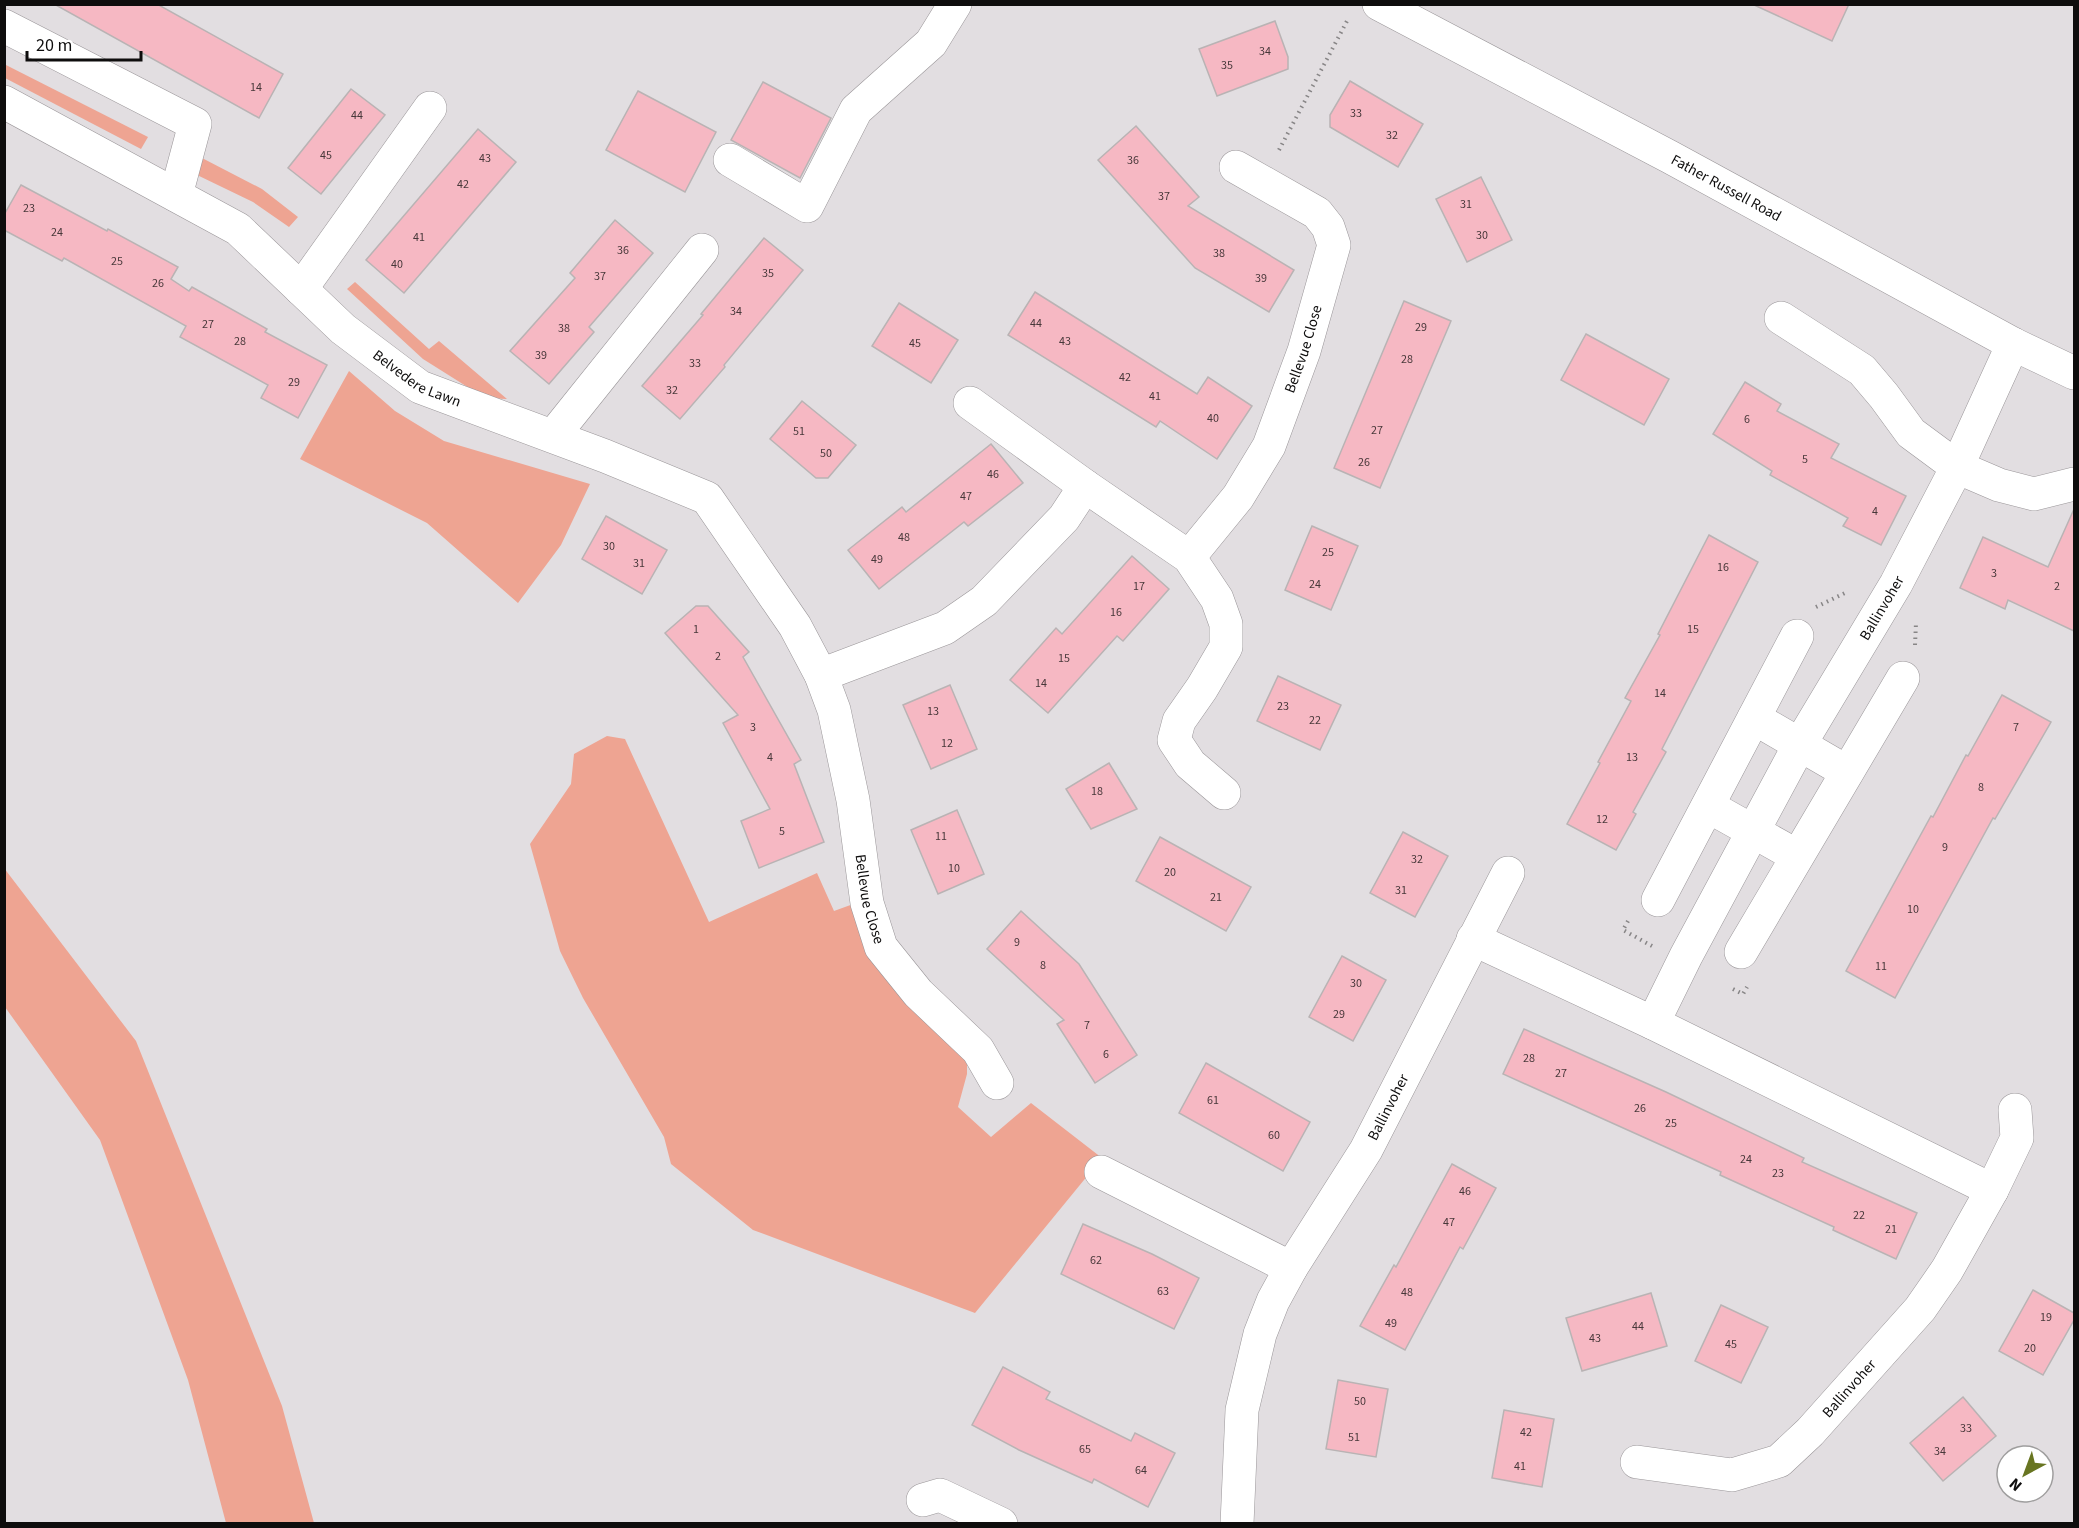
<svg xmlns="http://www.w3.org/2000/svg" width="2079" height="1528" font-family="'Source Sans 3',sans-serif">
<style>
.grass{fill:#eea492}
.building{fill:#f6b8c3;stroke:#b9b3b4;stroke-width:1.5}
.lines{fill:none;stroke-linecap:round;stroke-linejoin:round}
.minor-casing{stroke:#9a9699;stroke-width:34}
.tertiary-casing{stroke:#9a9699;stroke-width:34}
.path{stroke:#878586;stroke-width:4;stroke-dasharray:1.5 4.5;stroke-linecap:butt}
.minor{stroke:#fff;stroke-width:33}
.tertiary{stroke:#fff;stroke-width:33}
.labels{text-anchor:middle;stroke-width:6;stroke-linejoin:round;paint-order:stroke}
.number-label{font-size:12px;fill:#48383a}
.street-label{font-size:15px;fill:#0e0d0d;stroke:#fff}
</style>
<rect width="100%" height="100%" fill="#e2dee1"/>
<!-- grass -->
<g class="grass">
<path d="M4,64L148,137L141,149L5,78Z"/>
<path d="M202,158L262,189L298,217L289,227L253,202L195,174Z"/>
<path d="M355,282L429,349L439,341L507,399L485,398L423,359L347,289Z"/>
<path d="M349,371L395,411L444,441L590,484L561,545L518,603L427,523L300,459Z"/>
<path d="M607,736L625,739L709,922L817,873L834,911L856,903L967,1062V1074L958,1107L991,1137L1031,1103L1102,1158L975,1313L753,1230L671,1164L664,1137L583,998L560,951L530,844L571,784L574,754Z"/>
<path d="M4,868L136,1041L282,1406L314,1523H226L188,1380L100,1140L5,1007Z"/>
</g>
<!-- building -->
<g class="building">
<path d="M54,4H157L283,74L259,118Z"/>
<path d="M1752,4H1849L1832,41Z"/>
<path d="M1275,21L1288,57V69L1217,96L1199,49Z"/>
<path d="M1350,81L1423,124L1398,167L1330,127V115Z"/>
<path d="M763,82L831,118L800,178L731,140Z"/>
<path d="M351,89L385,115L321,194L288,168Z"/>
<path d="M638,91L716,132L685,192L606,150Z"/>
<path d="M1136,126L1199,197L1188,206L1294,270L1269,312L1195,268L1098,160Z"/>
<path d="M478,129L516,162L404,293L366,260Z"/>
<path d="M1481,177L1512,240L1467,262L1436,199Z"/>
<path d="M21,185L107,231L108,229L178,267L171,279L189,291L192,287L267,329L265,332L327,365L298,418L261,398L268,385L180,337L186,326L64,258L62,261L4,230V215Z"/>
<path d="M615,220L653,253L589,327L594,332L549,384L510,351L575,278L570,273Z"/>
<path d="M764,238L803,270L724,365L725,367L680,419L642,386L703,315L701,314Z"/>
<path d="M1035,292L1197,394L1208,377L1252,406L1217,459L1160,421L1156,427L1008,335Z"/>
<path d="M1404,301L1451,321L1380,488L1334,468Z"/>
<path d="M899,303L958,340L931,383L872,346Z"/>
<path d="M1586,334L1669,379L1644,425L1561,380Z"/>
<path d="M1745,382L1781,404L1777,411L1839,444L1831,458L1906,496L1881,545L1843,526L1848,518L1770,475L1772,471L1713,434Z"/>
<path d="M802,401L856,445L828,478H816L770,439Z"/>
<path d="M991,444L1023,483L968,526L964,522L879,589L848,550L902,507L906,512Z"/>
<path d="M2074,509V631L2008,600L2005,609L1960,588L1983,537L2048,567Z"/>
<path d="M606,516L667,550L642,594L582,559Z"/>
<path d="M1312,526L1358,546L1331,610L1285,590Z"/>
<path d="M1709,535L1758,562L1662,749L1666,752L1633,812L1636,814L1616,850L1567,824L1600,763L1598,762L1631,701L1625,698L1660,635L1658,634Z"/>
<path d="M1132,556L1169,589L1123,641L1117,636L1048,713L1010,680L1056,628L1062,634Z"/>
<path d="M696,606H708L749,652L743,657L801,760L794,764L824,842L759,868L741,821L770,809L723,723L738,715L665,633Z"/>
<path d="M1278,676L1341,705L1320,750L1257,721Z"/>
<path d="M950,685L977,749L931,769L903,705Z"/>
<path d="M2002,695L2051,722L1995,819L1993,818L1895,998L1846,971L1931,816L1933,817L1966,755L1968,756Z"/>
<path d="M1109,763L1137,809L1091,829L1066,789Z"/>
<path d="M957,810L984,874L938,894L911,830Z"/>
<path d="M1403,832L1448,856L1415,917L1370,893Z"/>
<path d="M1160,837L1251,887L1226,931L1136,881Z"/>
<path d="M1021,911L1079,964L1137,1055L1095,1083L1057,1024L1064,1020L987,949Z"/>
<path d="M1342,956L1386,980L1353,1041L1309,1017Z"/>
<path d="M1524,1029L1666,1092L1804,1158L1802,1162L1917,1213L1896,1259L1833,1230L1834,1227L1720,1175L1721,1172L1503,1074Z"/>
<path d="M1206,1063L1310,1122L1283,1171L1179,1113Z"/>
<path d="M1452,1164L1496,1188L1463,1249L1460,1247L1405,1350L1360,1326L1394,1265L1396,1267Z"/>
<path d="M1083,1224L1152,1254L1199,1278L1174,1329L1061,1274Z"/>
<path d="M2033,1290L2074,1313V1320L2043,1375L1999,1351Z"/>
<path d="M1651,1293L1667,1346L1582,1371L1566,1318Z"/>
<path d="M1721,1305L1768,1327L1741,1383L1695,1361Z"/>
<path d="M1003,1367L1050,1392L1046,1399L1131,1441L1135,1433L1175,1453L1148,1507L1094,1479L1092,1483L1019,1450L972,1425Z"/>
<path d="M1338,1380L1388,1389L1376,1457L1326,1449Z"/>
<path d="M1963,1397L1996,1436L1943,1481L1910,1443Z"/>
<path d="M1504,1410L1554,1419L1542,1487L1492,1478Z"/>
</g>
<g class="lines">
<!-- minor casing -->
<g class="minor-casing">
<g id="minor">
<path d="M4,26L195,124L176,195"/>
<path id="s1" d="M4,102L238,229L343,329L420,387L605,456L707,498L795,626L821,675L834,710L853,800L867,903L881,947L918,993L978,1050L997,1083"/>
<path d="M730,160L807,206L856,110L931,43L955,4"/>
<path d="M301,289L430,108"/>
<path d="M1781,318L1862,370L1884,396L1911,433L1957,467L1999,485L2034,494L2074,484"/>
<path d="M970,403L1085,486L1189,557L1217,599L1226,624V647L1202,688L1179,721L1174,740L1190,764L1224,793"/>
<path d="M553,436L702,250"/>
<path id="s2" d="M1189,557L1238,497L1269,446L1304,351L1334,245L1328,227L1317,213L1236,167"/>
<path d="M821,675L945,628L984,601L1064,518L1085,486"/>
<path d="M1754,718L1847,772"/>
<path d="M1708,806L1797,856"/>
<path d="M1658,900L1797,636"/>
<path d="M1473,939L1653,1023L1992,1190"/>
<path d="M1741,952L1903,678"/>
<path id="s3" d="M1653,1023L1686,956L1800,744L1896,584L1957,467L2013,344"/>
<path d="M1101,1172L1291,1268L1273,1301L1260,1334L1242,1410L1237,1524"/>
<path id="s4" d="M1291,1268L1366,1150L1508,873"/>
<path id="s5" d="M1637,1462L1732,1475L1779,1461L1810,1432L1920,1309L1947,1270L1992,1190L2017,1138L2015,1110"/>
<path d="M923,1500L940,1495L1001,1524"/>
</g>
</g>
<!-- tertiary casing -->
<g class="tertiary-casing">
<g id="tertiary">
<path id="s6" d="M1379,4L1670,157L2013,344L2074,373"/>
</g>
</g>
<!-- path -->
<g class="path">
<path d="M1279,150L1347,21"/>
<path d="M1816,607L1847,592"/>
<path d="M1915,645L1916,623"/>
<path d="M1628,921L1623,930L1652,946"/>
<path d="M1733,989L1743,994L1747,987"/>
</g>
<!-- minor -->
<use href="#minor" class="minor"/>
<!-- tertiary -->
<use href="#tertiary" class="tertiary"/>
</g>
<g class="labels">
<!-- number labels -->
<g class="number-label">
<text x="1265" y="55">34</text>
<text x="1227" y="69">35</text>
<text x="256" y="91">14</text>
<text x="1356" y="117">33</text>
<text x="357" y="119">44</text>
<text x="1392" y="139">32</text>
<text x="326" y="159">45</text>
<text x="485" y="162">43</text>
<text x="1133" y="164">36</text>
<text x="463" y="188">42</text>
<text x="1164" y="200">37</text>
<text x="1466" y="208">31</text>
<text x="29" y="212">23</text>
<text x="57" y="236">24</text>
<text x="1482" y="239">30</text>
<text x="419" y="241">41</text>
<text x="623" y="254">36</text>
<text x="1219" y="257">38</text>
<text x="117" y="265">25</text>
<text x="397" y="268">40</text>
<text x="768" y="277">35</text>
<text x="600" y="280">37</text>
<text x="1261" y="282">39</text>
<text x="158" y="287">26</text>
<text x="736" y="315">34</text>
<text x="1036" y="327">44</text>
<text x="208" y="328">27</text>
<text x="1421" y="331">29</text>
<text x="564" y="332">38</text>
<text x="240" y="345">28</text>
<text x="1065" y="345">43</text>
<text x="915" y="347">45</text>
<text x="541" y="359">39</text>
<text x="1407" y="363">28</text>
<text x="695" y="367">33</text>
<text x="1125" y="381">42</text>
<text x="294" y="386">29</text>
<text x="672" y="394">32</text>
<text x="1155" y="400">41</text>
<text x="1213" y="422">40</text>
<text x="1747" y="423">6</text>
<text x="1377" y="434">27</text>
<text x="799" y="435">51</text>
<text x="826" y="457">50</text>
<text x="1805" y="463">5</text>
<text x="1364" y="466">26</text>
<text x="993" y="478">46</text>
<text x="966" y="500">47</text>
<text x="1875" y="515">4</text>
<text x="904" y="541">48</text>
<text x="609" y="550">30</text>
<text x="1328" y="556">25</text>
<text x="877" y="563">49</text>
<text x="639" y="567">31</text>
<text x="1723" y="571">16</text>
<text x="1994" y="577">3</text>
<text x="1315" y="588">24</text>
<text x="1139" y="590">17</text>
<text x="2057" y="590">2</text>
<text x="1116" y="616">16</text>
<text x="696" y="633">1</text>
<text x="1693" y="633">15</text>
<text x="718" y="660">2</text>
<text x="1064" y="662">15</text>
<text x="1041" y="687">14</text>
<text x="1660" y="697">14</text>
<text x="1283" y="710">23</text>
<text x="933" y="715">13</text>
<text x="1315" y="724">22</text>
<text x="753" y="731">3</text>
<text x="2016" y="731">7</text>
<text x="947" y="747">12</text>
<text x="770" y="761">4</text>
<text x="1632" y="761">13</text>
<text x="1981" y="791">8</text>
<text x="1097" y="795">18</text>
<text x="1602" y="823">12</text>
<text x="782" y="835">5</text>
<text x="941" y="840">11</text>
<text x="1945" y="851">9</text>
<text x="1417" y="863">32</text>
<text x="954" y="872">10</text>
<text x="1170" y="876">20</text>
<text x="1401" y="894">31</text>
<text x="1216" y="901">21</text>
<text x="1913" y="913">10</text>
<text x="1017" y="946">9</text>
<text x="1043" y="969">8</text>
<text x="1881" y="970">11</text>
<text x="1356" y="987">30</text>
<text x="1339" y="1018">29</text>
<text x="1087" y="1029">7</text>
<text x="1106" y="1058">6</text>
<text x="1529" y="1062">28</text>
<text x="1561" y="1077">27</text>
<text x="1213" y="1104">61</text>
<text x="1640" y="1112">26</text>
<text x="1671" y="1127">25</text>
<text x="1274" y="1139">60</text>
<text x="1746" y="1163">24</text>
<text x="1778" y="1177">23</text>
<text x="1465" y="1195">46</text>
<text x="1859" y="1219">22</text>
<text x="1449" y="1226">47</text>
<text x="1891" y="1233">21</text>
<text x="1096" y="1264">62</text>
<text x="1163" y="1295">63</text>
<text x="1407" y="1296">48</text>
<text x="2046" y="1321">19</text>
<text x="1391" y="1327">49</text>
<text x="1638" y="1330">44</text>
<text x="1595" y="1342">43</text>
<text x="1731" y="1348">45</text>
<text x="2030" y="1352">20</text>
<text x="1360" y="1405">50</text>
<text x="1966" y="1432">33</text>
<text x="1526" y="1436">42</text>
<text x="1354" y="1441">51</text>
<text x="1085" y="1453">65</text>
<text x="1940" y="1455">34</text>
<text x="1520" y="1470">41</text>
<text x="1141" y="1474">64</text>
</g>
<!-- street labels -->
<g class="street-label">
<text dy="5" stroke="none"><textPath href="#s6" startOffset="393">Father Russell Road</textPath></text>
<text dy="5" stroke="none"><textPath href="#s2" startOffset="240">Bellevue Close</textPath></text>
<text dy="5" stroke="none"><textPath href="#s1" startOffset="501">Belvedere Lawn</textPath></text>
<text dy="5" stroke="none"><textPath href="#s3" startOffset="474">Ballinvoher</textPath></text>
<text dy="5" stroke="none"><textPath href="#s1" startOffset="1256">Bellevue Close</textPath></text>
<text dy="5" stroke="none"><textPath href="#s4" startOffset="188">Ballinvoher</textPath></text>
<text dy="5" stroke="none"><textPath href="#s5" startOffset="246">Ballinvoher</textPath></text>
</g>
</g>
<!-- border -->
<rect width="2079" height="1528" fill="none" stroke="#0e0d0d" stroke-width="12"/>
<!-- north arrow -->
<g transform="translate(2025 1474) rotate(221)"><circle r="28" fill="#ffffff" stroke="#9f9e9e" stroke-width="1.5"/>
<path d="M0-4.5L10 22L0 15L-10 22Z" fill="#687521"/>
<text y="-9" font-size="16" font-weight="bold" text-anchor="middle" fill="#0e0d0d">N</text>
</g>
<!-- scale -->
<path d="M27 51v9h114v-9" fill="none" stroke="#0e0d0d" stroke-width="3"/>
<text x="36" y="51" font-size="18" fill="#0e0d0d" stroke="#ffffff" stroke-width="4.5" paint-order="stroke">20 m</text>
</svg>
